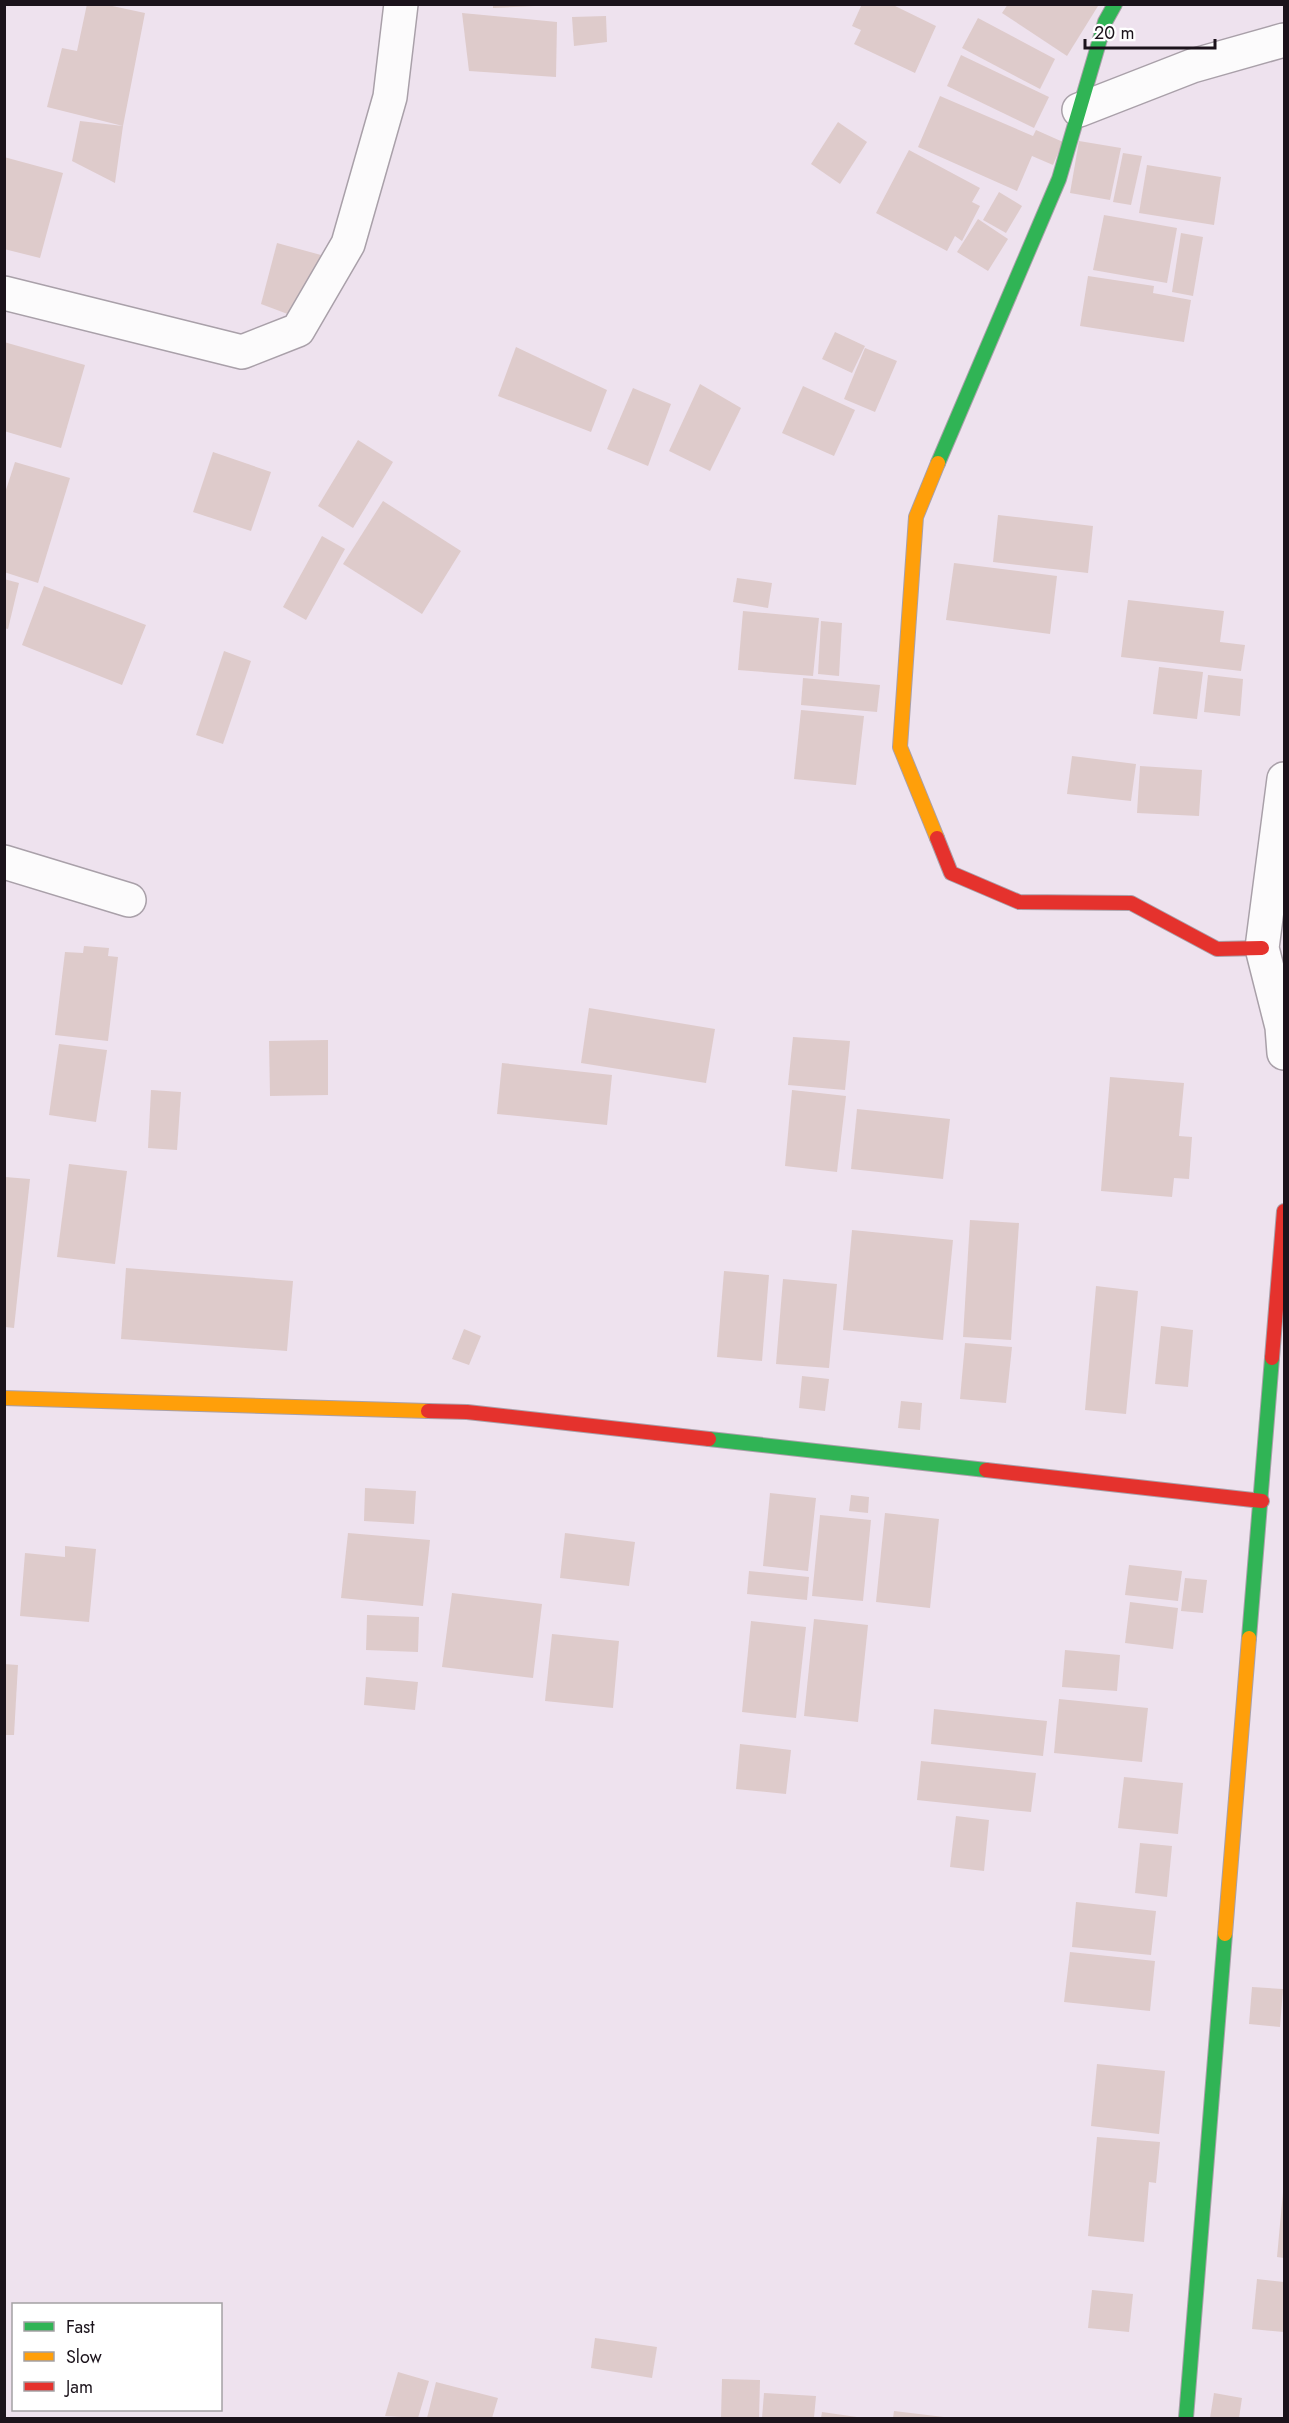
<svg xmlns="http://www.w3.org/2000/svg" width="1289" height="2423" font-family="Jost,sans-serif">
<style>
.building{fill:#decbcb}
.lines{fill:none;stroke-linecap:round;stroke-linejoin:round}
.street-casing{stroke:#a9a0a9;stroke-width:36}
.fast-casing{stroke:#a9a0a9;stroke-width:16}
.slow-casing{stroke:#a9a0a9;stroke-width:16}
.jam-casing{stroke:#a9a0a9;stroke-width:16}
.street{stroke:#fcfbfc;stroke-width:33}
.fast{stroke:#30b455;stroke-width:14}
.slow{stroke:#ff9f0a;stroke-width:14}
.jam{stroke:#e5322d;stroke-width:14}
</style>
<rect width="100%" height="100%" fill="#eee2ee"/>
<!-- building -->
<g class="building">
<path d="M87,4H103L145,13L123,126L115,183L72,161L80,121L123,126L47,107L62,48L77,51Z"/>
<path d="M493,4H535V6L493,8Z"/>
<path d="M862,4H891L936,26L915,73L854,44L861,30L852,26Z"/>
<path d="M1008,4H1096L1098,6L1067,56L1002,13Z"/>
<path d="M462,13L557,22L556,77L469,71Z"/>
<path d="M606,16L607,42L574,46L572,17Z"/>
<path d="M978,18L1055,59L1040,89L962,48Z"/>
<path d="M961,55L1049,97L1034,128L947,86Z"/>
<path d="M940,96L1033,136L1036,130L1063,142L1053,165L1032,156L1017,191L918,147Z"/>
<path d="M838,122L867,142L840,184L811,164Z"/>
<path d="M1079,141L1121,148L1110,200L1070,193Z"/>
<path d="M909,150L980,188L972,202L980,206L962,241L955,236L947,251L876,213Z"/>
<path d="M1123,153L1142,156L1131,205L1113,202Z"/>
<path d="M4,157L63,173L40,258L4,249Z"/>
<path d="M1147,165L1221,177L1214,225L1139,213Z"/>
<path d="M999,192L1022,206L1006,233L983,220Z"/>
<path d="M1104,215L1177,228L1167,283L1093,270Z"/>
<path d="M978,219L1008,239L988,271L957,252Z"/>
<path d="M1181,233L1203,237L1193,296L1172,292Z"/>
<path d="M277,243L321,255L301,319L261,304Z"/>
<path d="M1088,276L1154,286L1153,293L1191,300L1184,342L1080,326Z"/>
<path d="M835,332L865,346L852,373L822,359Z"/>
<path d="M4,342L85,365L61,448L4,431Z"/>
<path d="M516,347L607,390L591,432L498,396Z"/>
<path d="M865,348L897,361L875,412L844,399Z"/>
<path d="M700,384L741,408L710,471L669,451Z"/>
<path d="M803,386L855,410L834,456L782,433Z"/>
<path d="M633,388L671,404L648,466L607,449Z"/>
<path d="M358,440L393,462L353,528L318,506Z"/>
<path d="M213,452L271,472L251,531L193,512Z"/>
<path d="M15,462L70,478L38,583L4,572V496Z"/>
<path d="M383,501L461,551L422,614L343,564Z"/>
<path d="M998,515L1093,526L1088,573L993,562Z"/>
<path d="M322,536L345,549L306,620L283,607Z"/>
<path d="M954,563L1057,576L1050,634L946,620Z"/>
<path d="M737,578L772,583L768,608L733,602Z"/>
<path d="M4,579L19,583L8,629L4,628Z"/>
<path d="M44,586L146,625L122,685L22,645Z"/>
<path d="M1128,600L1224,611L1220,642L1245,645L1241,671L1121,657Z"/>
<path d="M743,611L819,618L813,676L738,670Z"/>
<path d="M821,621L842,623L839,676L818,674Z"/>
<path d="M224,651L251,661L223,744L196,735Z"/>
<path d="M1159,667L1203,672L1197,719L1153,714Z"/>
<path d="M1208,675L1243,679L1240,716L1204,712Z"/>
<path d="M803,678L880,685L877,712L801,705Z"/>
<path d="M801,710L864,716L856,785L794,779Z"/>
<path d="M1072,756L1136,764L1131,801L1067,794Z"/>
<path d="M1140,766L1202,770L1199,816L1137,813Z"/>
<path d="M84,946L109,948L108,956L118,957L108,1041L55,1035L65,952L83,953Z"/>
<path d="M589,1008L715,1029L706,1083L581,1063Z"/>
<path d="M793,1037L850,1041L845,1090L788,1085Z"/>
<path d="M328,1040V1095L270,1096L269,1041Z"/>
<path d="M59,1044L107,1050L96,1122L49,1115Z"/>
<path d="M502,1063L612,1075L607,1125L497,1114Z"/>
<path d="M1110,1077L1184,1083L1179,1136L1192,1137L1189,1179L1174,1178L1172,1197L1101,1191Z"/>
<path d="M151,1090L181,1092L177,1150L148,1148Z"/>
<path d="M792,1090L846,1096L837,1172L785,1166Z"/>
<path d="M857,1109L950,1119L943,1179L851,1169Z"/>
<path d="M69,1164L127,1171L115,1264L57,1257Z"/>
<path d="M5,1177L30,1179L14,1328L5,1327Z"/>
<path d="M970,1220L1019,1223L1011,1340L963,1337Z"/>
<path d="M852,1230L953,1240L943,1340L843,1330Z"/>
<path d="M126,1268L293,1281L287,1351L121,1339Z"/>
<path d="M724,1271L769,1275L762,1361L717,1357Z"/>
<path d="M783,1279L837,1284L829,1368L776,1364Z"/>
<path d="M1096,1286L1138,1291L1126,1414L1085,1410Z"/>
<path d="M1161,1326L1193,1330L1188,1387L1155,1384Z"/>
<path d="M464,1329L481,1336L469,1365L452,1359Z"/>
<path d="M965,1343L1012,1347L1006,1403L960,1399Z"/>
<path d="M802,1376L829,1379L825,1411L799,1408Z"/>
<path d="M901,1401L922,1403L920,1430L898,1428Z"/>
<path d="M365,1488L416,1491L414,1524L364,1521Z"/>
<path d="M770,1493L816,1498L808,1571L763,1566Z"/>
<path d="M851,1495L869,1497L868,1513L849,1511Z"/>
<path d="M885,1513L939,1519L930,1608L876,1602Z"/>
<path d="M820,1515L871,1520L863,1601L812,1596Z"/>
<path d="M348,1533L430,1540L423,1606L341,1598Z"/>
<path d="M565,1533L635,1542L629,1586L560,1578Z"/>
<path d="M65,1546L96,1549L89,1622L20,1616L25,1553L65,1557Z"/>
<path d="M1129,1565L1182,1571L1178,1601L1125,1595Z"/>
<path d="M749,1571L809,1577L807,1600L747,1594Z"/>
<path d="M1185,1578L1207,1580L1203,1613L1181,1611Z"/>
<path d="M452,1593L542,1604L533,1678L442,1667Z"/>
<path d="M1130,1602L1178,1608L1173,1649L1125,1643Z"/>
<path d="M367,1615L419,1617L418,1652L366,1650Z"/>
<path d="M814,1619L868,1625L858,1722L804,1716Z"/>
<path d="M751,1621L806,1627L796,1718L742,1712Z"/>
<path d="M552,1634L619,1641L613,1708L545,1701Z"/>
<path d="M1065,1650L1120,1655L1117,1691L1062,1687Z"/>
<path d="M4,1664L18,1665L14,1735H4Z"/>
<path d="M366,1677L418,1682L415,1710L364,1705Z"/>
<path d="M1059,1699L1148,1708L1142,1762L1054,1753Z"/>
<path d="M934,1709L1047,1721L1043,1756L931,1744Z"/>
<path d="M740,1744L791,1750L786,1794L736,1789Z"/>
<path d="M921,1761L1036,1773L1031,1812L917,1800Z"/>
<path d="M1124,1777L1183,1783L1178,1834L1118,1828Z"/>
<path d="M956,1816L989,1820L984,1871L950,1867Z"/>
<path d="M1140,1843L1172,1846L1167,1897L1135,1893Z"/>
<path d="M1076,1902L1156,1911L1151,1955L1072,1947Z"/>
<path d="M1070,1952L1155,1961L1150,2011L1064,2002Z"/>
<path d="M1252,1987L1283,1989L1280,2027L1249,2024Z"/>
<path d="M1097,2064L1165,2071L1159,2134L1091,2126Z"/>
<path d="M1097,2137L1160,2142L1156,2183L1149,2182L1144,2242L1088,2236Z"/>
<path d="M1283,2192H1284V2258L1277,2257Z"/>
<path d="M1257,2279L1284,2282V2332L1252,2329Z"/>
<path d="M1092,2290L1133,2294L1129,2332L1088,2328Z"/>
<path d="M595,2338L657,2347L652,2378L591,2368Z"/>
<path d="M398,2372L429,2381L418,2418L385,2416Z"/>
<path d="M722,2379L760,2380L759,2418H721Z"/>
<path d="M436,2382L498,2398L492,2418H427Z"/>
<path d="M764,2393L816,2396L814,2418H762Z"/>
<path d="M1214,2393L1242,2398L1239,2418H1210Z"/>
<path d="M894,2411L944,2417V2418H893Z"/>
<path d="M822,2412L857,2417V2418H821Z"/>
</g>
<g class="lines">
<!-- street casing -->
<g class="street-casing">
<g id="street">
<path d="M1079,110L1192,66L1284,40"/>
<path d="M4,293L242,352L298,330L348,244L390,97L401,4"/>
<path d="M1284,779L1262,948L1282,1027L1284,1053"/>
<path d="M4,862L129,900"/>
</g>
</g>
<!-- fast casing -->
<g class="fast-casing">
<g id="fast">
<path d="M938,463L1059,179L1105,22L1115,4"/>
<path d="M709,1439L986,1470"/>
<path d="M1249,1638L1272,1358"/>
<path d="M1186,2418L1225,1934"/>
</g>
</g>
<!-- slow casing -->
<g class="slow-casing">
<g id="slow">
<path d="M937,838L900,747L916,517L938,463"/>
<path d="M4,1398L428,1411"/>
<path d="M1225,1934L1249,1638"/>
</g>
</g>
<!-- jam casing -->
<g class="jam-casing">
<g id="jam">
<path d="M937,838L951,873L1019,902L1131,903L1217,949L1262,948"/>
<path d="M1272,1358L1284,1211"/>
<path d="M428,1411L467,1412L709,1439"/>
<path d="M986,1470L1262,1501"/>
</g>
</g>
<!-- street -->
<use href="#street" class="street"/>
<!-- fast -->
<use href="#fast" class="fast"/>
<!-- slow -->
<use href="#slow" class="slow"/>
<!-- jam -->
<use href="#jam" class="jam"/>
</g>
<!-- border -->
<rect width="1289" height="2423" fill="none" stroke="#1b131b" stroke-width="12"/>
<!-- legend -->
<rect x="12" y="2303" width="210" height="108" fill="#ffffff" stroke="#a4a1a4" stroke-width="1.5"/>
<rect x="24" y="2322" width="30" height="9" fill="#30b455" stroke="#a4a1a4" stroke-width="1.5"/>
<text x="66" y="2333" font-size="18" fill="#1b131b">Fast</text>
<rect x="24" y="2352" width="30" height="9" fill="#ff9f0a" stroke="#a4a1a4" stroke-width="1.5"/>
<text x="66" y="2363" font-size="18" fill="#1b131b">Slow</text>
<rect x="24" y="2382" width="30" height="9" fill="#e5322d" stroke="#a4a1a4" stroke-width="1.5"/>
<text x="66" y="2393" font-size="18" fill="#1b131b">Jam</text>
<!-- scale -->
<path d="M1085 39v9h130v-9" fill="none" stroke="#1b131b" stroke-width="3"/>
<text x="1094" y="39" font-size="18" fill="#1b131b" stroke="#ffffff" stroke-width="4.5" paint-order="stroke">20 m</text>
</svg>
